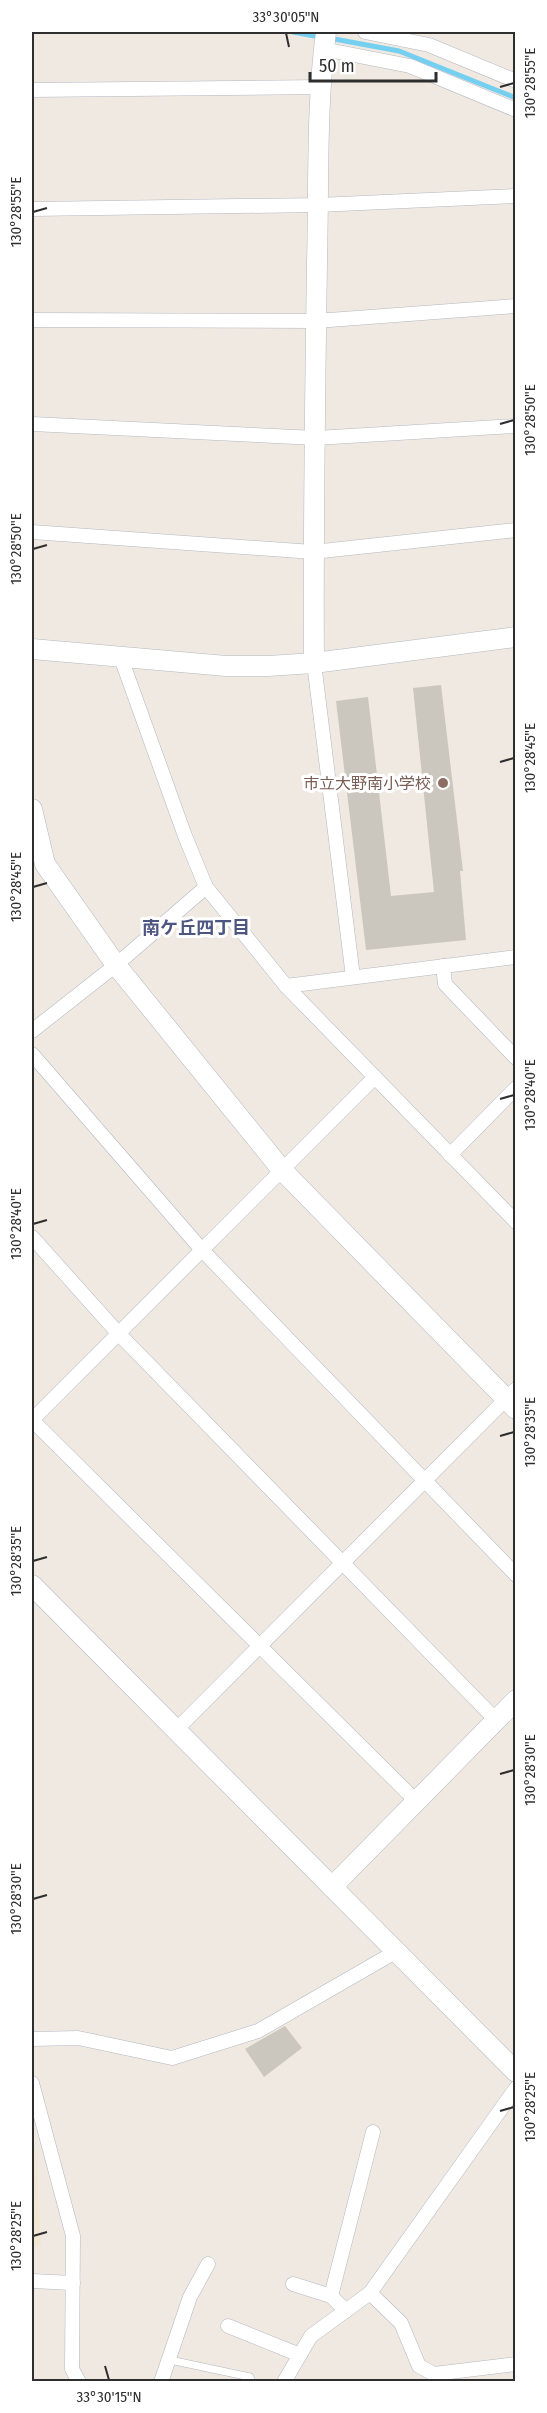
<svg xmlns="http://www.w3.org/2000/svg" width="547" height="2413" font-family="'Fira Sans Condensed','Noto Sans JP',sans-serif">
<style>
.education{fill:#f0e6d1}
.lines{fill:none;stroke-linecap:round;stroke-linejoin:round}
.stream{stroke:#75cff0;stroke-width:5}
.building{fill:#cbc7bf}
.lane-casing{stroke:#b4b7c1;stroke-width:8}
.street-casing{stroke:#b4b7c1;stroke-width:15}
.secondary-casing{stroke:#b4b7c1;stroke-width:21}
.lane{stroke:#fff;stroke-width:7}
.street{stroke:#fff;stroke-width:14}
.secondary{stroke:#fff;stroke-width:20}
.ticks{fill:none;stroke:#2e2e2e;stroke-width:2}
.education-dot{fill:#8d6e63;stroke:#fff;stroke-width:2}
.labels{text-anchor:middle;stroke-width:6;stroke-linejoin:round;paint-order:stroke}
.education-label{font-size:16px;fill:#785e54;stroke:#fff;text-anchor:end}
.neighbourhood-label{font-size:18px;font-weight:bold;fill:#4d5680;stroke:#fff}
.neatline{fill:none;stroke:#2e2e2e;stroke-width:2}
.ticks-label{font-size:15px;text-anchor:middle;fill:#2e2e2e}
</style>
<rect width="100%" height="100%" fill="#efe9e1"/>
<!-- education -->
<path class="education" d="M32,2134L36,2154L41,2245L32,2247Z"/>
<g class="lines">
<!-- stream -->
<g class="stream">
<path d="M293,32L320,37"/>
<path d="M329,38L399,51L516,98"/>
</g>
</g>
<!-- building -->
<g class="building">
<path d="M441,685L463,871H460L466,940L366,950L336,701L368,697L391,896L434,892L413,688Z"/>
<path d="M285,2026L302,2048L264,2077L245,2049Z"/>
</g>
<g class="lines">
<!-- lane casing -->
<g class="lane-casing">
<path id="lane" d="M170,2360L250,2377L252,2382"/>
</g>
<!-- street casing -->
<g class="street-casing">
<g id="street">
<path d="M365,32L429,45L516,81"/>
<path d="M323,49L410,66L516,110"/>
<path d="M32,90L321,87"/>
<path d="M32,209L318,205L516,196"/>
<path d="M32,320L316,321L516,306"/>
<path d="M32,424L316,438L516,426"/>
<path d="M32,532L313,552L516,530"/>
<path d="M121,658L185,836L206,887L286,986L516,1222"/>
<path d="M314,663L353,977"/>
<path d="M443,966L445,984L516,1058"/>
<path d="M286,986L516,957"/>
<path d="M32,1031L116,965L206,887"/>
<path d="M32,1054L202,1250L516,1575"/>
<path d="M450,1155L516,1088"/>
<path d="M32,1237L118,1333L496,1720"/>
<path d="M32,1420L416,1801"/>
<path d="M32,1420L375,1077"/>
<path d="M176,1730L516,1389"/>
<path d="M32,2039L78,2038L172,2058L258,2031L397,1951"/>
<path d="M32,2083L73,2236L72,2369L79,2382"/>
<path d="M32,2281L73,2283"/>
<path d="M293,2284L331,2296"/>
<path d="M370,2293L401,2323L419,2366L434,2374L516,2364"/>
<path d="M346,2311L331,2296L373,2132"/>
<path d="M228,2326L300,2355"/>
<path d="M161,2382L190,2297L208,2264"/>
<path d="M284,2382L311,2336L370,2293L516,2088"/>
</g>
</g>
<!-- secondary casing -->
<g class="secondary-casing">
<g id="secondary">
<path d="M32,649L226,666H268L314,663L516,637"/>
<path d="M314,663C313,530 315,396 317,263C319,186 316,108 326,32"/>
<path d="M32,809L45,864L116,965L282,1170L516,1409"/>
<path d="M32,1585L516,2072"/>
<path d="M332,1887L516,1700"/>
</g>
</g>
<!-- lane -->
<use href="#lane" class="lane"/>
<!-- street -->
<use href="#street" class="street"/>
<!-- secondary -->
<use href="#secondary" class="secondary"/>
</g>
<!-- ticks -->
<path class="ticks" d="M286,33L289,47M500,87L514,83M33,212L47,208M500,424L514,420M33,549L47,545M500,762L514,758M33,887L47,883M500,1099L514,1095M33,1224L47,1220M500,1436L514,1432M33,1561L47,1557M500,1774L514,1770M33,1899L47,1895M500,2111L514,2107M33,2236L47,2232M105,2366L109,2380"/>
<!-- markers -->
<circle class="education-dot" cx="443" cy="783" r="6"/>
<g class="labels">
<!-- education labels -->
<g class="education-label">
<text x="431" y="789">市立大野南小学校</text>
</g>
<!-- neighbourhood labels -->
<g class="neighbourhood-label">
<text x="196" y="934">南ケ丘四丁目</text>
</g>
</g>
<!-- border -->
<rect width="547" height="2413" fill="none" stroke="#ffffff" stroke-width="66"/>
<!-- scale -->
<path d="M310 72v9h126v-9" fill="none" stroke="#2e2e2e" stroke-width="3"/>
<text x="319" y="72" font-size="18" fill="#2e2e2e" stroke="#ffffff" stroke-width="4.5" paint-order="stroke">50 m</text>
<rect x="33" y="33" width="481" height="2347" class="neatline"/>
<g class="ticks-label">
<text x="286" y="22">33°30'05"N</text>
<text transform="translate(530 83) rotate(-90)" y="5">130°28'55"E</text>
<text transform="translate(16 212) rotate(-90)" y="5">130°28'55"E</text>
<text transform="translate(530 420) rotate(-90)" y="5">130°28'50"E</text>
<text transform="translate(16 549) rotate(-90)" y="5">130°28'50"E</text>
<text transform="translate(530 758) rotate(-90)" y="5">130°28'45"E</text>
<text transform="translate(16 887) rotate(-90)" y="5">130°28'45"E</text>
<text transform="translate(530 1095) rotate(-90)" y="5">130°28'40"E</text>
<text transform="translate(16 1224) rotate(-90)" y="5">130°28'40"E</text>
<text transform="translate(530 1432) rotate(-90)" y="5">130°28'35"E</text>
<text transform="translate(16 1561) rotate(-90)" y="5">130°28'35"E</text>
<text transform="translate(530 1770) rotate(-90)" y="5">130°28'30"E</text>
<text transform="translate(16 1899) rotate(-90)" y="5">130°28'30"E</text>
<text transform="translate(530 2107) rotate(-90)" y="5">130°28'25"E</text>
<text transform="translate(16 2236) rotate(-90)" y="5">130°28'25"E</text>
<text x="109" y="2402">33°30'15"N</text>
</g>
</svg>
